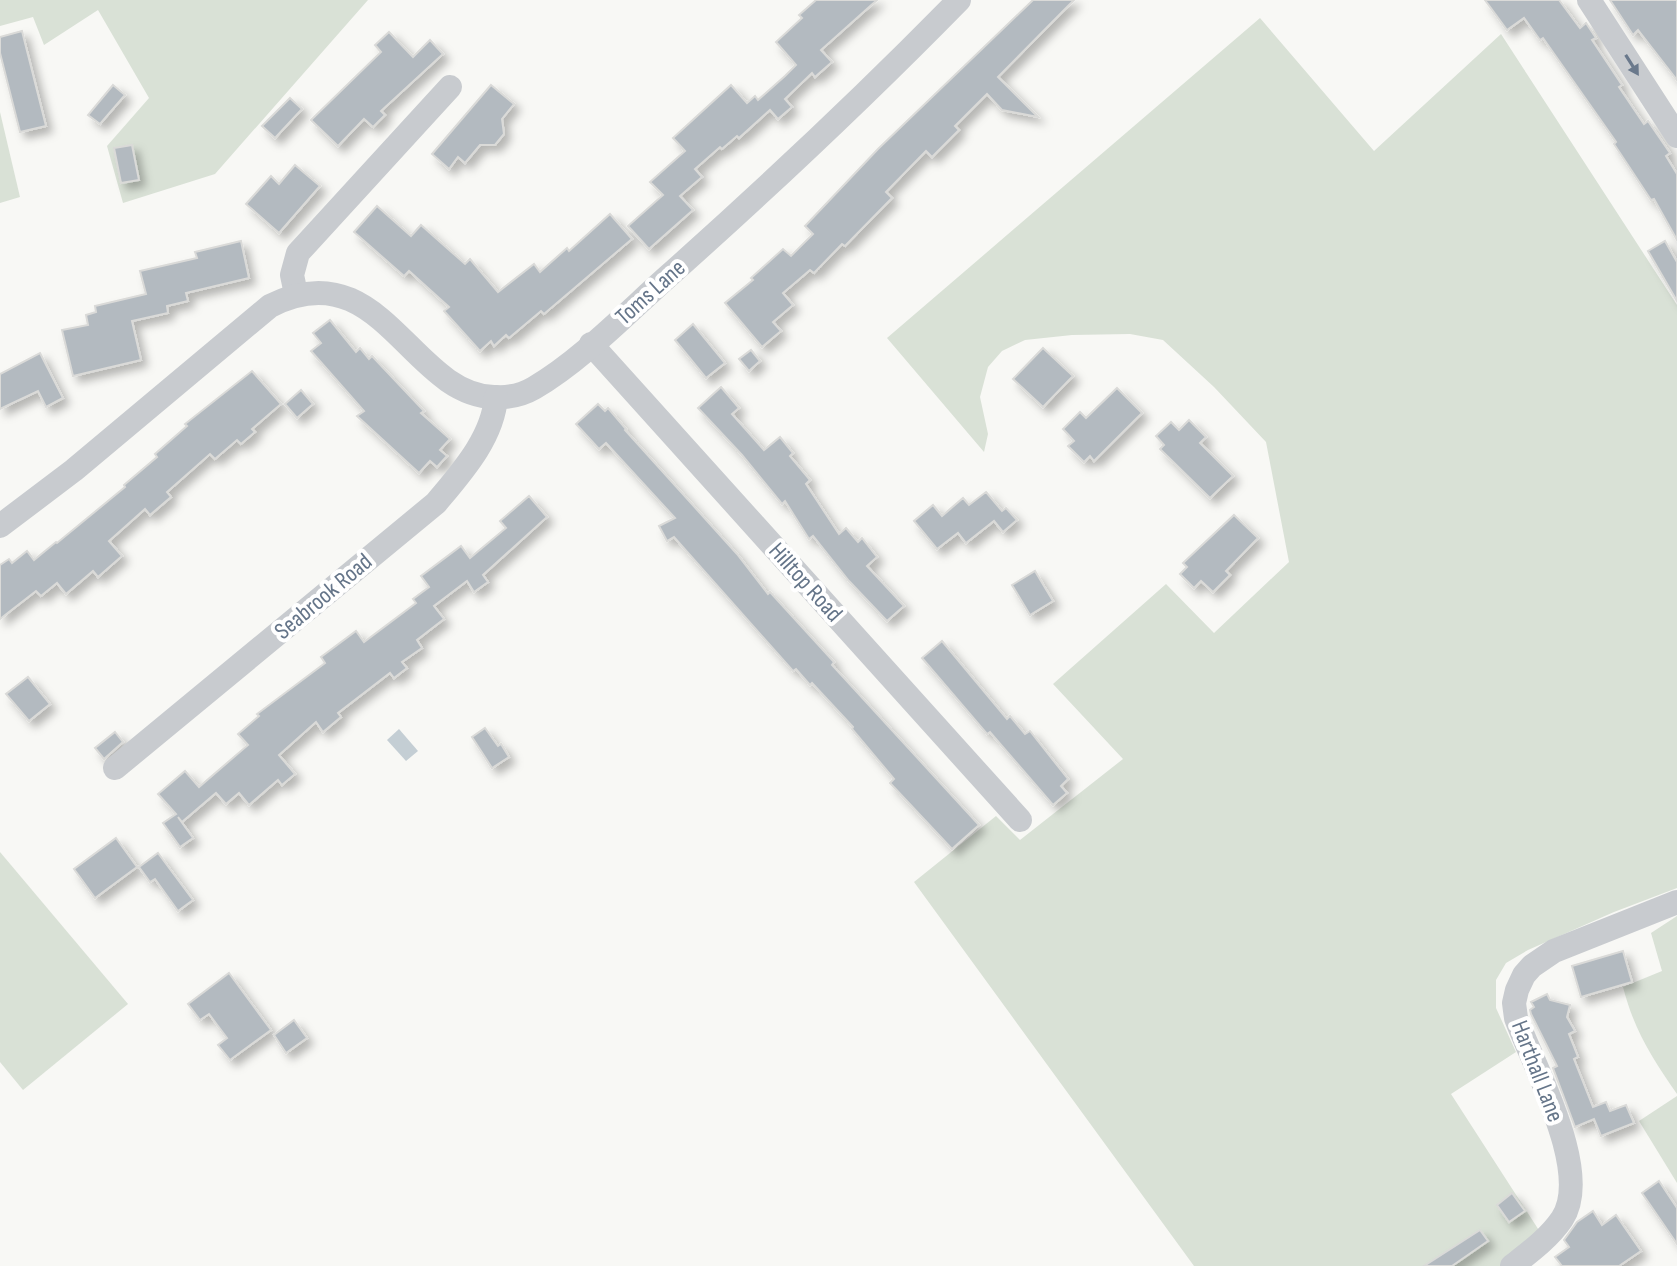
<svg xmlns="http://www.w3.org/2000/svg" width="1677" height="1266" font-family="'Sofia Sans Condensed',sans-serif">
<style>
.green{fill:#d9e1d6}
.water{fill:#c4ced4}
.building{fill:#b3bac0;stroke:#dadad8;stroke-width:2;filter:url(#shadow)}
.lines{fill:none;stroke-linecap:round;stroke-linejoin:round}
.minor{stroke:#c8cbcf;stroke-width:24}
.oneway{fill:#6a798c}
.labels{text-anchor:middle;stroke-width:8;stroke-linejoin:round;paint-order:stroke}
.street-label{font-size:24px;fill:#657589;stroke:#fff}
</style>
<defs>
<filter id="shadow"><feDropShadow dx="6" dy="6" stdDeviation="4" flood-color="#0004"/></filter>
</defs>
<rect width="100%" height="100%" fill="#f8f8f5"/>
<!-- green -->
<g class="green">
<path d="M0,0H368L215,174L123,203L107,146L149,98L98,10L44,45L33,17L0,26Z"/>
<path d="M1260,18L1374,151L1501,34L1677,305V888L1614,912L1528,950L1506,963L1496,980V1008L1516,1052L1451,1094L1542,1235L1503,1266H1194L914,882L996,816L1020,840L1123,759L1053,684L1166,584L1214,633L1289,562L1266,442L1214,387L1163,340L1130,334L1072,335L1025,340L1002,351L988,367L980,397L988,434L984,452L887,338Z"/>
<path d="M0,112L20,197L0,203Z"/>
<path d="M0,852L128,1004L23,1090L0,1062Z"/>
<path d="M1677,916V1094C1652,1058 1634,1030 1623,987L1662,971L1651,933Z"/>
<path d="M1677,1096V1183L1639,1121Z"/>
</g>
<!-- water -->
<path class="water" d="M399,729L418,751L406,761L387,740Z"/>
<!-- building -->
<g class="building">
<path d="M816,0H877L821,50L832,62L815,77L812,73L785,99L792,107L778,119L770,110L739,138L737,136L722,149L720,147L695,169L702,177L680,196L693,210L649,249L628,226L663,195L650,182L685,151L673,138L731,85L747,103L755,96L758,100L785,76L796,65L776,42L802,18L799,15Z"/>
<path d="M1033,0H1074L998,77L1038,117L1002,110L987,94L955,126L959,130L932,157L926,151L886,192L892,198L845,246L842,244L814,273L810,270L783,293L793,305L773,322L781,331L762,347L725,303L753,280L751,278L783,249L791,256L813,234L805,226L878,149Z"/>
<path d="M1485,0H1559L1580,28L1586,23L1596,38L1592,40L1622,85L1619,87L1644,124L1648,121L1670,153L1666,156L1677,174V240L1654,199L1651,200L1614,144L1616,142L1543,38L1540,40L1524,18L1507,30Z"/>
<path d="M1610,0H1677V80L1638,30L1633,35Z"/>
<path d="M22,31L46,126L20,132L0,53V37Z"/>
<path d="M389,32L413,57L430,40L443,54L381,111L385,115L373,127L364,119L338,146L311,120L381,52L375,45Z"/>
<path d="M113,85L125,95L100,124L88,115Z"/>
<path d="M491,85L514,104L502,119L504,134L495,145H480L465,163L458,157L449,169L432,154Z"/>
<path d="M290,98L302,109L275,138L262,126Z"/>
<path d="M132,145L139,180L121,183L114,148Z"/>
<path d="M295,165L320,186L279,233L246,204L271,176L279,184Z"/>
<path d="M377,206L411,236L421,225L465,264L470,259L498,292L534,264L540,272L567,248L569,251L610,214L632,239L544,314L541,311L509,338L506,335L494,346L491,341L480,351L444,311L449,307L409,271L404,276L354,232Z"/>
<path d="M241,241L249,278L186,293L188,301L167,306L168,313L132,321L141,360L73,376L62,330L88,325L86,315L96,312L95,306L146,294L140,271L197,258L195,252Z"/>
<path d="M1665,241L1677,262V301L1648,251Z"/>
<path d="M330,320L356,352L360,348L369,359L372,356L424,411L421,413L450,439L440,450L447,456L437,467L430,461L419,473L357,416L364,411L311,351L321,343L313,333Z"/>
<path d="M693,324L725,363L706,378L675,340Z"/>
<path d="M1043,348L1073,376L1043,407L1013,379Z"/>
<path d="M751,350L760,361L749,371L739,359Z"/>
<path d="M40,353L63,398L46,407L38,391L0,409V374Z"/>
<path d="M252,371L281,404L252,429L255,432L241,444L237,440L215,459L210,454L167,492L171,497L150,515L145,509L109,541L122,556L98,577L93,571L66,594L57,583L41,596L36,591L0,619V565L9,559L12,563L27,551L34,560L56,542L57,543L125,487L124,485L157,457L155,454L187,426L185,424Z"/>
<path d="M721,387L739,408L732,414L764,450L780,437L793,453L790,456L810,480L806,484L839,534L846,528L858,542L862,538L877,557L867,566L904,606L887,621L849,581L813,536L809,539L785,501L782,504L742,455L698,408Z"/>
<path d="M1117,388L1142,413L1094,461L1090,456L1084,462L1068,446L1074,441L1063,429L1080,412L1086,418Z"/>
<path d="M301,390L313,404L297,418L285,404Z"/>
<path d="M598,404L605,411L608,408L626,429L625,430L737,554L768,594L770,592L834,662L832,665L979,825L952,849L890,783L894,779L852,729L853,727L812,683L810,685L796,669L793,671L674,537L667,541L659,526L675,518L606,443L599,449L576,424Z"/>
<path d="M1189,420L1206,437L1200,443L1233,476L1210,498L1160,449L1164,445L1156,436L1171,422L1179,430Z"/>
<path d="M986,492L1002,511L1006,508L1017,520L1003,532L994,521L966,543L958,533L937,549L914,521L933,505L942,516L963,498L969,505Z"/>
<path d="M529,496L547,517L483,575L488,582L474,592L467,581L434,606L444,619L417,640L422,648L402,662L407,668L394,678L390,673L338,713L341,717L323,732L316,722L279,755L295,774L282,785L278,780L249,805L239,793L226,804L216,793L182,822L178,817L193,838L180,847L163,823L176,814L158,794L185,771L199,787L248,745L238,734L259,716L257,714L325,663L321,657L356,631L364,642L416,603L413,599L429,587L421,576L461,546L470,558L506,528L500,521Z"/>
<path d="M1234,515L1258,538L1226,571L1230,575L1213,592L1201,581L1194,588L1180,574L1187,567L1183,563Z"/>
<path d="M1035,571L1053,601L1030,615L1012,585Z"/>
<path d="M942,641L1007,719L1010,716L1025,734L1030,731L1068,779L1061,786L1067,793L1053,805L990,732L987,734L922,658Z"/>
<path d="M28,677L50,704L29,721L6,694Z"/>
<path d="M485,728L498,746L501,744L509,757L492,768L472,737Z"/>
<path d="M115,732L123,742L104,759L95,748Z"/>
<path d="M116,838L137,867L95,898L74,869Z"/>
<path d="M158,853L193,900L178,911L155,879L150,882L139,867Z"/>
<path d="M1623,951L1632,982L1581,997L1572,966Z"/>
<path d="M229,973L271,1030L230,1060L218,1045L227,1038L209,1014L200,1020L188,1004Z"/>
<path d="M1547,994L1550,1000L1570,1005L1567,1017L1575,1031L1569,1034L1578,1057L1574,1059L1593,1107L1606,1102L1610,1111L1626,1105L1634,1123L1601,1136L1594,1119L1575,1127L1553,1068L1557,1066L1531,1014L1530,1010L1534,1007L1531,1002Z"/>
<path d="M294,1020L307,1038L286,1053L274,1035Z"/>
<path d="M1659,1181L1677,1208V1244L1642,1193Z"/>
<path d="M1512,1193L1525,1211L1509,1222L1497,1205Z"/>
<path d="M1593,1211L1602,1225L1616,1215L1641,1251L1619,1266H1562L1555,1257L1569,1247L1564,1240L1577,1222Z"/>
<path d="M1480,1230L1488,1241L1452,1266H1424Z"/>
</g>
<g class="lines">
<!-- minor -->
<g class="minor">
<path d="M1589,0L1677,136"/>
<path d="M296,294L292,275L298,253L450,87"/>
<path d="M591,344L1020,820"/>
<path d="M0,526L74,470L270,306C381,249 410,395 494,397C508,398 522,395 534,388C579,362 626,314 665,279C766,189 864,97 959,0"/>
<path d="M115,768L436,503C461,473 493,438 496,397"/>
<path d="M1512,1266C1530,1252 1549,1238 1562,1219C1593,1173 1534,1067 1516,1018L1514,1003L1517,990L1524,975L1532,966L1554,951L1677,902"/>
</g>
</g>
<!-- one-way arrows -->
<defs><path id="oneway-solid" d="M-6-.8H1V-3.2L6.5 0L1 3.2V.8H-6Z" transform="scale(2)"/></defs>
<use class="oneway" href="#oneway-solid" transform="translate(1632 65) rotate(58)"/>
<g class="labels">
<!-- street labels -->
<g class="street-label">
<text transform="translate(650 292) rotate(-42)" y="8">Toms Lane</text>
<text transform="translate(806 582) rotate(48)" y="8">Hilltop Road</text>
<text transform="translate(323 596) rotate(-40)" y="8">Seabrook Road</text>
<text transform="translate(1538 1071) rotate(69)" y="8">Harthall Lane</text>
</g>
</g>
</svg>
